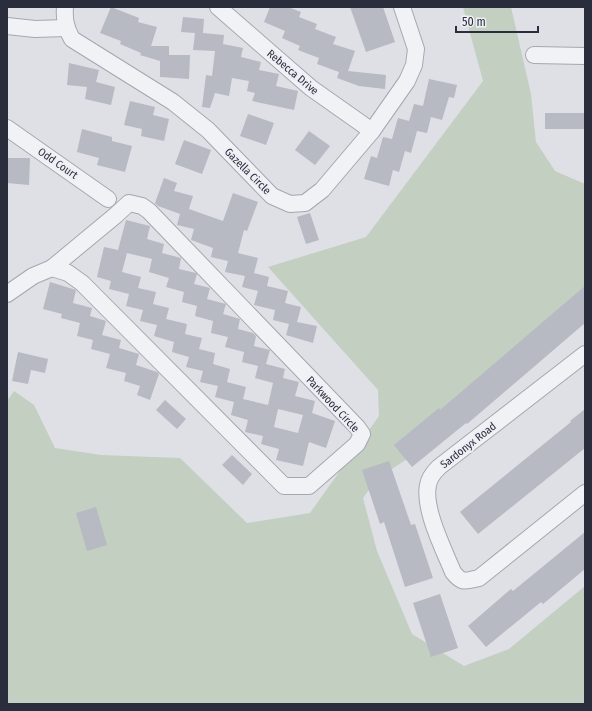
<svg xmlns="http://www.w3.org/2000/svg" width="592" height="711" font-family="'Fira Sans Condensed',sans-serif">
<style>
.green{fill:#c2cfc1}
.building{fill:#b7b9c3;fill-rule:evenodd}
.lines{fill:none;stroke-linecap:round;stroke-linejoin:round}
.minor-casing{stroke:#a5a7b0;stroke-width:18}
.minor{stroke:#f1f2f5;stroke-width:16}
.labels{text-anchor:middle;stroke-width:4;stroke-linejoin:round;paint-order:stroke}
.street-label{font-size:11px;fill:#2a2d3c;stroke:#eeeff4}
</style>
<rect width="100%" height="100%" fill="#dfe0e6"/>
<!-- green -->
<path class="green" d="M463,7H511L531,94L536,142L555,171L585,184V308L431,443L377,479L363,498L377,551L412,634L464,666L509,649L585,586V704H7V401L14,391L34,405L55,448L101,455L180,458L247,523L310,513L379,416L378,390L268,267L366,237L483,81Z"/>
<!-- building -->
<g class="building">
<path d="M111,7L139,18L138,22L157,27L151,46H169V55H190L189,79L160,77V61L140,55L141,53L120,44L121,41L100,33Z"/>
<path d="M270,7H288L301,12L299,17L317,24L315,29L336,37L333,44L355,51L348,71L386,75L385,89L359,86L337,78L339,72L317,64L319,58L298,50L300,46L282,38L285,31L264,22Z"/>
<path d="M350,7H383L395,42L366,52Z"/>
<path d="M183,17L204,19L203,33L224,35L223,44L243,48L241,57L261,62L259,70L279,74L276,86L298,91L294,110L252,101L255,93L247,91L249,81L232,78L229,96L215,93L210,108L202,107L206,75L212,76L215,51L193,50L195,33L181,32Z"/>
<path d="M69,63L99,70L96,82L115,87L111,105L85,99L87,87L67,85Z"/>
<path d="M429,79L457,85L454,98L449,97L442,120L431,117L427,133L417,131L411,153L405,151L399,172L393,170L389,186L364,179L371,156L377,158L383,137L392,139L398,118L409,121L414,104L423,106Z"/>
<path d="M130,101L155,107L153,115L169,119L164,141L141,136L142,129L124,125Z"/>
<rect x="545" y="113" width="39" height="16"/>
<path d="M248,114L274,123L266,145L240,136Z"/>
<path d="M82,129L112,137V141L132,146L125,172L97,165L99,158L77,152Z"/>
<path d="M309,131L330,146L315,165L295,150Z"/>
<path d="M184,140L211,150L202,174L175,164Z"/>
<path d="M7,158H30L29,185L7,183Z"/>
<path d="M164,178L177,183L174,191L193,196L189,209L223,221L233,193L258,202L247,231L244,230L238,253L258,258L254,273L269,277L267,286L288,291L285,303L301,307L297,322L317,326L313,343L286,335L289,324L273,320L275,310L254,305L258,291L242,287L245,276L225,272L228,261L211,257L213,248L191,240L194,229L177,225L180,214L158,206L155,203Z"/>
<path d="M310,213L319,240L306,244L297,217Z"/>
<path d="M126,220L150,226L147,239L164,244L162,253L181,258L179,269L196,273L197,274L194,284L210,288L207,299L226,304L223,314L240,319L238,329L253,333L256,336L254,346L270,350L266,364L285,369L283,378L299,382L295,396L315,401L312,413L335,421L326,448L309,442L303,466L276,460L279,449L261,444L263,436L245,432L248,420L231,415L234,402L215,397L218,386L200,382L203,371L186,367L189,357L172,352L174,342L154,336L157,325L140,321L143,310L126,306L129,294L109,289L111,281L97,277L104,247L118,250ZM127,253L152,259L149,272L169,278L166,287L184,292L182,302L197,306L195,316L213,321L211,333L228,337L225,347L244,352L242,362L258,366L255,378L273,383L268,405L243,399L246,387L227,382L230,369L213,364L215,353L199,349L202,338L185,334L187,324L166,319L169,308L153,304L156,292L138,288L141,277L122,272ZM278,409L303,415L298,433L274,427Z"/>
<path d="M50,282L76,290L73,303L92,308L90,316L106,321L102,335L121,340L119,348L139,354L136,365L157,372L159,374L150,400L137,395L140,386L124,381L126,373L106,368L110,354L91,349L93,340L77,336L80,323L61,318L62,314L43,309Z"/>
<path d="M585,286V323L467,424L466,423L412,467L394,445L439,408L440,410Z"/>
<path d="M18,352L48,359L45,373L31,370L28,384L12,381Z"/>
<path d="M165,400L186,419L177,429L156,410Z"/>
<path d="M585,409V448L478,534L460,512L571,422L570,421Z"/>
<path d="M232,455L252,474L243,485L222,465Z"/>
<path d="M389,461L411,525L415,524L433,578L405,587L384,522L380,524L362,470Z"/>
<path d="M96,507L107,545L87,551L76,513Z"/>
<path d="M585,532V569L543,604L541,602L486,647L468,626L511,589L513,591Z"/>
<path d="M440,594L458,648L431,657L413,603Z"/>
</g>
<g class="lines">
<!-- minor casing -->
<g class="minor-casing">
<g id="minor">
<path d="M65,7C64,20 66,28 72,39L173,102L208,130L272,196L290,204L305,203L322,190L372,131L407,81L414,65L416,49L402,7"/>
<path d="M218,7L311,88L372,131"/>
<path d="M7,26L35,29L66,28"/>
<path d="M534,55L585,56"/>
<path d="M7,128L108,199"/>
<path d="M129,203L142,206L149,211L357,427L362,434L357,444L309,486H284L82,283L68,273L52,268L116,215Z"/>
<path d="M7,294L33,276L52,268"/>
<path d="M585,354L439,467C434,472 429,478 428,485C423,509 444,550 453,572C462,584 466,581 479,578L585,493"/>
</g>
</g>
<!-- minor -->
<use href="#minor" class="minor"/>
</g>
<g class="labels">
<!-- street labels -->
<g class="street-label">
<text transform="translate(293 72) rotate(40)" y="4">Rebecca Drive</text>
<text transform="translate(58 163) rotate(35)" y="4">Odd Court</text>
<text transform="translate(248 171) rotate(45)" y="4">Gazella Circle</text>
<text transform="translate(333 404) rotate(47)" y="4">Parkwood Circle</text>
<text transform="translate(468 445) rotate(-38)" y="4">Sardonyx Road</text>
</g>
</g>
<!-- border -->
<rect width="592" height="711" fill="none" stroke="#2a2d3c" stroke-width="16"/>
<!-- scale -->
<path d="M456 26v6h82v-6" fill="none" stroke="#2a2d3c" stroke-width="2"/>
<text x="462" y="26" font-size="12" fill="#2a2d3c" stroke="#eeeff4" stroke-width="3" paint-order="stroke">50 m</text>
</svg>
